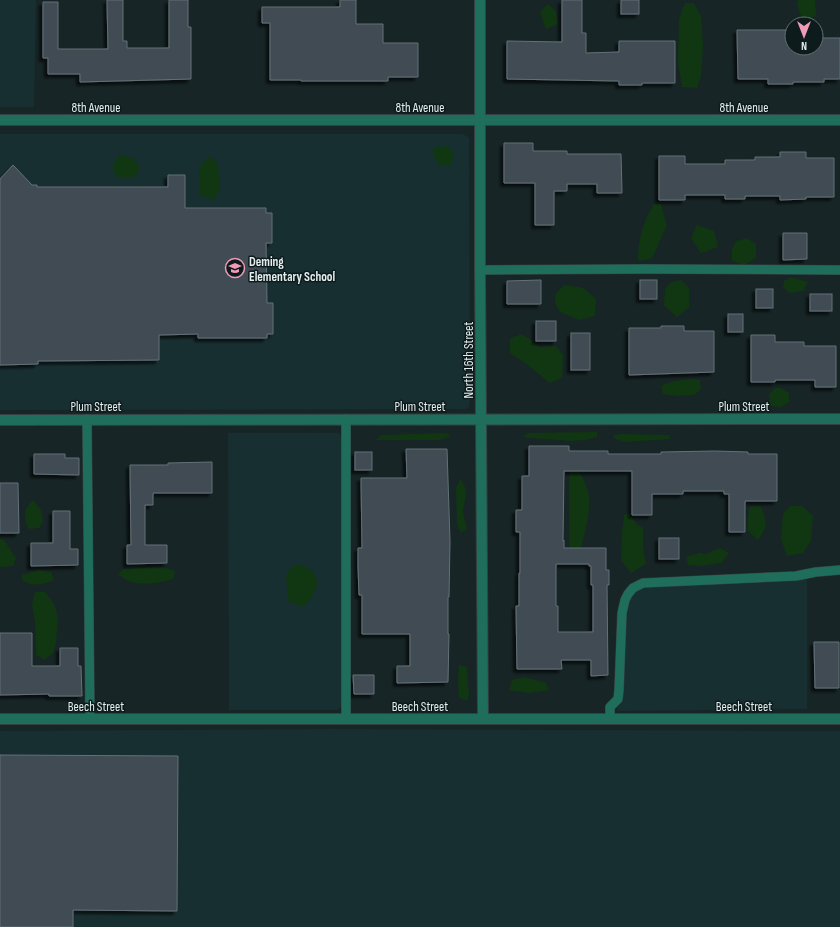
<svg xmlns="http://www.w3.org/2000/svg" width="840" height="927" font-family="'Sofia Sans Condensed',sans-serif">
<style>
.built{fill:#182f32}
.green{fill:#113712}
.building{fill:#3f4b52;stroke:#647179;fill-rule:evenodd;filter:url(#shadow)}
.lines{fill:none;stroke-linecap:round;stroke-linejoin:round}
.service-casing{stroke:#344142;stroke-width:10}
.minor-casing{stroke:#344142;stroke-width:12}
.tertiary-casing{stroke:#344142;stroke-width:12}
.service{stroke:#1f6d5b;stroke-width:9}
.minor{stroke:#1f6d5b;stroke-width:10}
.tertiary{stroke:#1f6d5b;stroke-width:10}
.labels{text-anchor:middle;stroke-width:3;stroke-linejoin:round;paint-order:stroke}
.street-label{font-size:13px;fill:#e5eeef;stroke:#0d1b1d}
.poi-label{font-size:13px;font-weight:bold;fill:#e5eeef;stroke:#0d1b1d;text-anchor:start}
</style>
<defs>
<filter id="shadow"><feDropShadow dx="-3.5" dy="3.5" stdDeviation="1" flood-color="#0009"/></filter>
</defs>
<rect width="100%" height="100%" fill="#172526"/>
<!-- built -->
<g class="built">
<path d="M0,0H36L34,107H0Z"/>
<path d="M0,134H462L467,136L469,138L470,398L469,407L465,409L0,410Z"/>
<path d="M228,433H338L341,436L342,702L341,707L337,710H229Z"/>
<path d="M807,577V709L617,711L625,614L628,601L635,591L644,586Z"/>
<path d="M333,729L840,731V927H0V731Z"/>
</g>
<!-- green -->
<g class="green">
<path d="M798,0H815L816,16L803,21L797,5Z"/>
<path d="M685,3H694L701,17L703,45L701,76L697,88L682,87L678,63L679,19Z"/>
<path d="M548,4L556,11L558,24L546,29L540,12Z"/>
<path d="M448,146L454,155L451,165L440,166L433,156L434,147Z"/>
<path d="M119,155L133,158L140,169L134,177H117L112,167Z"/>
<path d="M210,156L218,164L220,190L214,200L200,195L199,167Z"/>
<path d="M654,204H661L667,226C661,236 658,248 651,259L638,261C638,240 643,222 654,204Z"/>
<path d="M697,225L714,231L718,247L701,253L691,238Z"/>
<path d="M747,238L756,244V258L744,265L732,261V249L736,241Z"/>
<path d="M791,277L808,282L803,291L789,293L783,287L784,281Z"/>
<path d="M681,280L689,288V307L677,317L664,305L665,289L671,282Z"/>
<path d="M565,285L583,288L596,299L595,316L579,320L560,312C552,298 552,296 565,285Z"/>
<path d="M521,334L530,339L539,347L556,346L563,355L562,378L550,383L524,362L510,353V339Z"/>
<path d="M692,379L700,380L701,389L694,395L677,396L663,394L661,386L674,381Z"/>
<path d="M775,388H781L789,393V402L781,407L770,406L769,394Z"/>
<path d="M597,432V437L586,440L571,441L522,437L528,433Z"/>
<path d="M447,433L451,436L440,440H376L380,435Z"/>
<path d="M623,434L669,435L670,439L625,442L615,439L613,435Z"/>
<path d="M571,469L579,470C583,479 588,487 589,497C591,511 583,540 579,554H571L569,542V478Z"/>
<path d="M460,479C470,492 465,496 463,510C463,516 466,524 467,529L461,533L457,524L456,488Z"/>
<path d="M33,500L41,510L43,521L39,528L29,529C23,516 23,510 33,500Z"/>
<path d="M757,506L761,507C768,522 767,528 758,540L748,531V516L750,507Z"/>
<path d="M790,506H802L813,516L811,540L803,553L787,556L781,539L783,514Z"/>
<path d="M630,513L636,524L643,528V546L646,564L631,573L621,560L622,533L624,515Z"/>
<path d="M0,539L4,540L16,558L13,566L0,567Z"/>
<path d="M720,548L729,553L721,563L699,566L688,565L686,557L699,553L706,554Z"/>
<path d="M301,565L313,571L318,583L310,600L303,607L288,601L286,576L292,566Z"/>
<path d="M163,567L175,571L173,579C155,584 133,588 118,574L124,569Z"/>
<path d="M39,570L51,572L54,580C42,585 33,587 22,580V575Z"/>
<path d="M35,592H45L54,604L58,617L56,644L53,653L44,660L36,655L35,623L32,605Z"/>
<path d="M459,665L467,667L469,694L467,701L459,698L458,680Z"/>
<path d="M524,677L546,683L549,690L529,693L509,690L512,680Z"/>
</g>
<!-- building -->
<g class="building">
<path d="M107,0H123V41H127V48H169V0H188V27H191V79L80,82V74H48V58H43V2H58V49H108Z"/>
<path d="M340,0H356V24H383V43H418V77H388V81H301V80H270V23H262V7H340Z"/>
<path d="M562,0H582V33H586V53L619,52V41H675V83H642V85H619V81L507,79V41L562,42Z"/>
<rect x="621" y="0" width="18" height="14"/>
<path d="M737,30H791L792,48H816V38H840V79H824V82H793V84H768V79H738Z"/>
<path d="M504,143H533V151H567V154H621L622,193H597V184H567V191H554V225H535V183H504Z"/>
<path d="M780,152H806V158H834V197H806V199L780,200V196H745V199H725V195H685V200H659V156H685V164H725V160H755V157H780Z"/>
<path d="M13,165L32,185H37V187H168V175H185V208H266V213H272V243H266L267,303H273V334H267V338H198V334L159,335V360L38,361V364L0,365V179Z"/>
<path d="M783,233H807V259L783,260Z"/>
<path d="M541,280V304H507V281Z"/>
<rect x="640" y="280" width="17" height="19"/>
<rect x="756" y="289" width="17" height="19"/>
<rect x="810" y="294" width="22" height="17"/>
<rect x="728" y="314" width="15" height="18"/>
<rect x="536" y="321" width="20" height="20"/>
<path d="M661,326H684V331H714V372L629,375V328H661Z"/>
<rect x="571" y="333" width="19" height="37"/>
<path d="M751,335H775V342H804V346H836V387H815V380H775V382H751Z"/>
<path d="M529,446H569V451H608V454H661V452L715,451L748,452V454H777V501H745V532H729V494H724V491H683V494H652V515H632V471H564L563,541L564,540V548H606V570H609V585H607L608,675L591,676V660H561L562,669H517L516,606H519V573H520V532H516V510H522V476H529ZM556,564H589V566H591V585H593V632H558V606H556Z"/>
<path d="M406,449H447L450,541L449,597H448V634H449L448,682L397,683V666H410V634H362V595H359L358,566V548H362L361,478H407Z"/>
<rect x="355" y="452" width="17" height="18"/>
<path d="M34,454H65V458H79V475L34,474Z"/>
<path d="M212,462V493H153V505H145V545H167V563L127,564V545H131L130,465H168V463Z"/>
<path d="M0,483H18L19,533H0Z"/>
<path d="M53,511H70V549H78V565L31,566V543H53Z"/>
<rect x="659" y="538" width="20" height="21"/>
<path d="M0,633H32V666H60V648H78V666H81L82,696H49V694L0,695Z"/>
<path d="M814,642H839V688H815Z"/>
<path d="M353,675H374V694H354Z"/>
<path d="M0,755L178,756L177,911L73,910V927H0Z"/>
</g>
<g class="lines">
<!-- service casing -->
<g class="service-casing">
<g id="service">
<path d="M480,270L645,269L840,270"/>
<path d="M87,419L90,719"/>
<path d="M346,719V419"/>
<path d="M610,719V707L618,699L619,690L622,613L625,600L628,594L633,588L643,583L796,576L816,572L840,570"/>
</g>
</g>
<!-- minor casing -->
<g class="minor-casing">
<g id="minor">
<path d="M480,0V270L483,719"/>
<path d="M0,420L840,419"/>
<path d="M0,719H840"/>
</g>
</g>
<!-- tertiary casing -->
<g class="tertiary-casing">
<path id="tertiary" d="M0,120H840"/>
</g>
<!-- service -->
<use href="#service" class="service"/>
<!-- minor -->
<use href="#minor" class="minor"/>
<!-- tertiary -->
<use href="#tertiary" class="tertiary"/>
</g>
<!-- icons -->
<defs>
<g id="school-ring" transform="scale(1)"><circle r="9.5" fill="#0d1b1d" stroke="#ef9ab8" stroke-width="1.5"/><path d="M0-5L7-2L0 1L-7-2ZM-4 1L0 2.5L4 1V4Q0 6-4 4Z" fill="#ef9ab8"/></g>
</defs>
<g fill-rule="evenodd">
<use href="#school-ring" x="235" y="268"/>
</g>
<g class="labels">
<!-- street labels -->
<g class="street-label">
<text x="96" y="112">8th Avenue</text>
<text x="420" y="112">8th Avenue</text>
<text x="744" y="112">8th Avenue</text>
<text transform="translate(468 360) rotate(-90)" y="5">North 16th Street</text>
<text x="96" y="411">Plum Street</text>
<text x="420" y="411">Plum Street</text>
<text x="744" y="411">Plum Street</text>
<text x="96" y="711">Beech Street</text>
<text x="420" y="711">Beech Street</text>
<text x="744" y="711">Beech Street</text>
</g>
<!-- poi labels -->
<g class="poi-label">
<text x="249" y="266">Deming<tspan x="249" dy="15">Elementary School</tspan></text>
</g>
</g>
<!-- north arrow -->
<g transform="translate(804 36) rotate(180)"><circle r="19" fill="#0d1b1d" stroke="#636f71"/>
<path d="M0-3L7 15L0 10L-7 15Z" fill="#ef9ab8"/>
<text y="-6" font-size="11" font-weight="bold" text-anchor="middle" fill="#e5eeef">N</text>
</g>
</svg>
